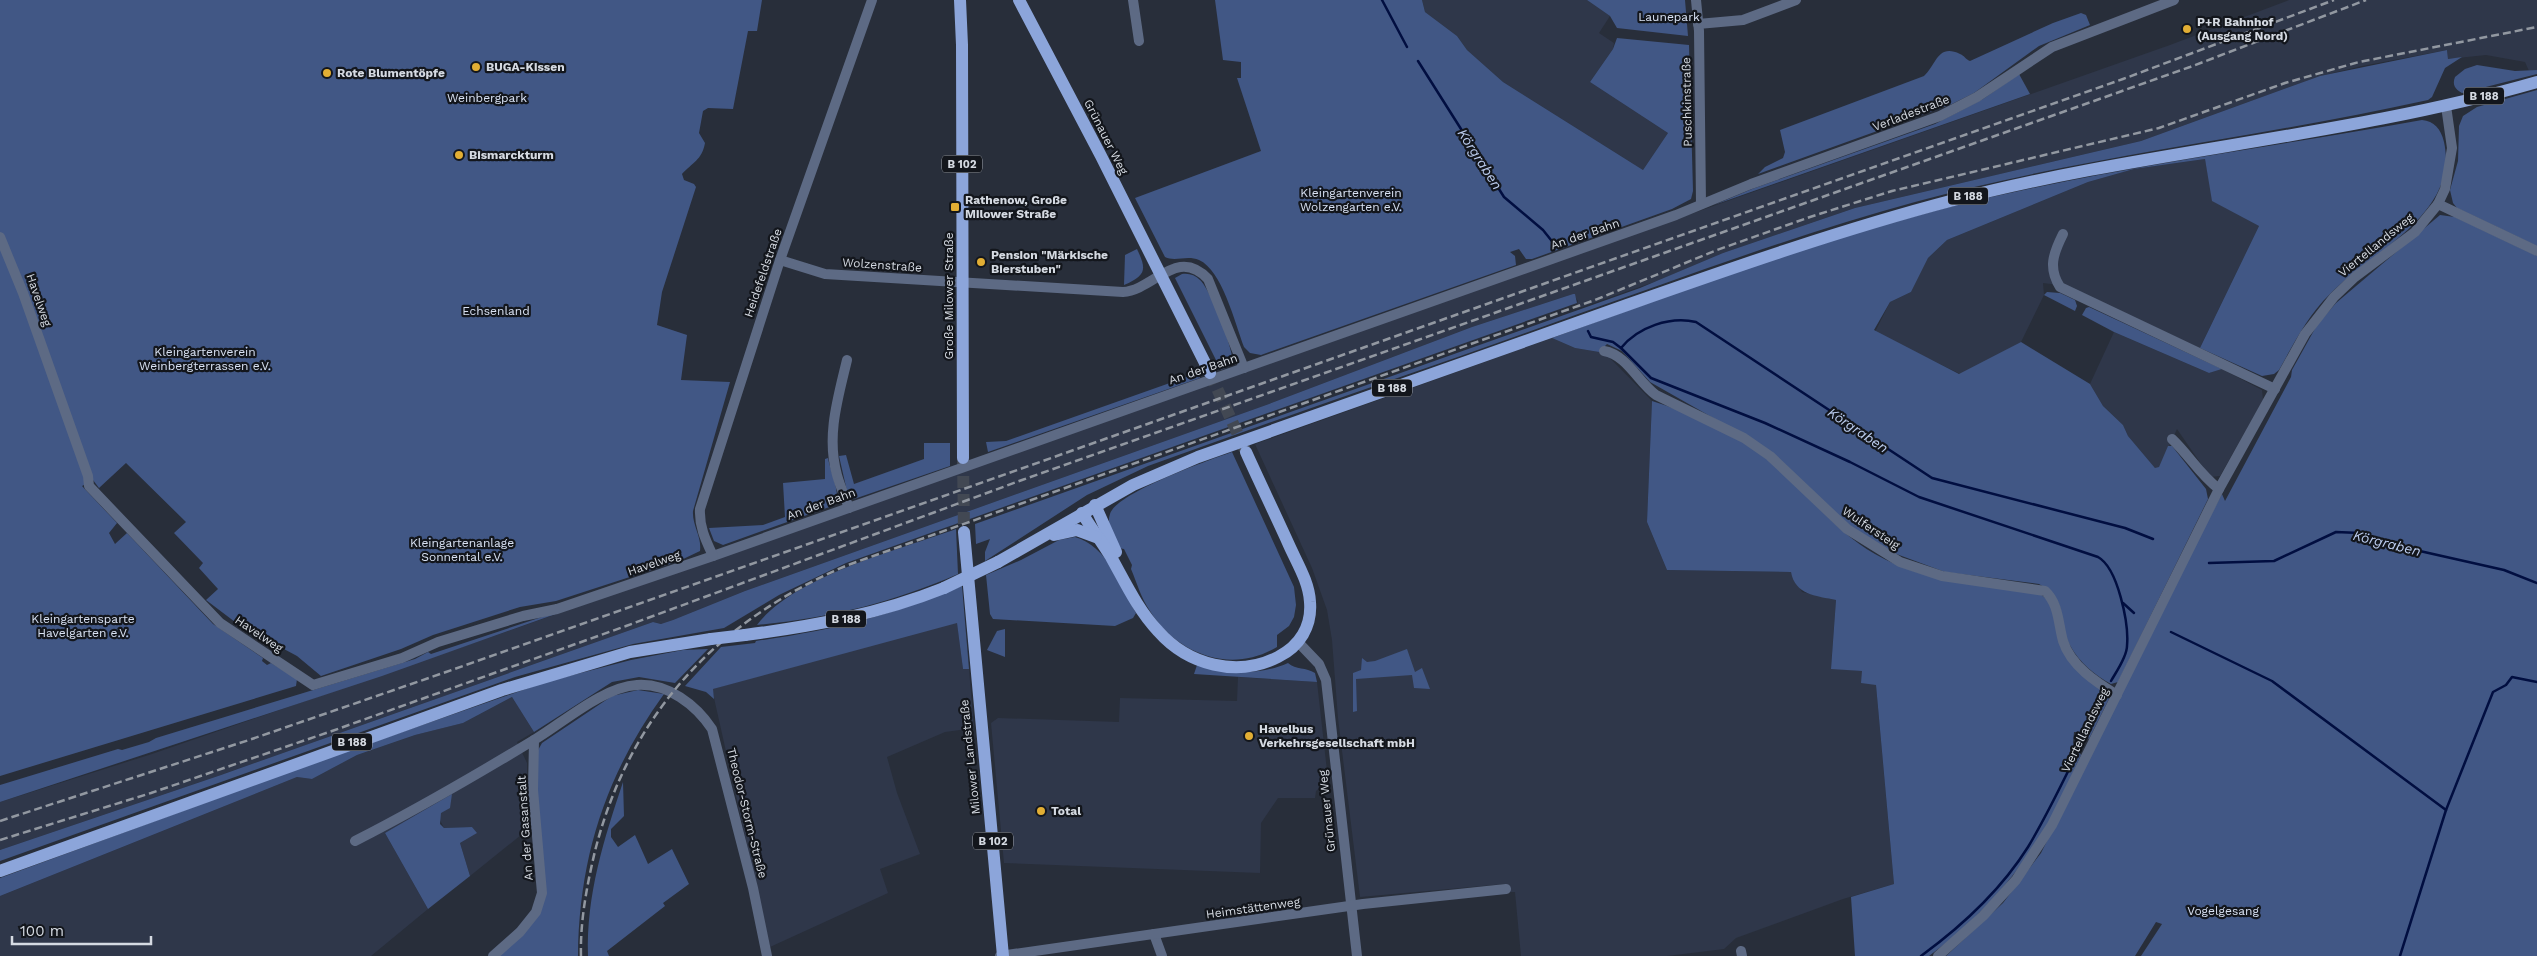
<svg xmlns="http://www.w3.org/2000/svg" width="2537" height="956" font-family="'Work Sans',sans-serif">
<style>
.built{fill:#2f374a}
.green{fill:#415785}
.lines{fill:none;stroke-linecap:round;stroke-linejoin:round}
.stream{stroke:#010e40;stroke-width:2.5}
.primary-tunnel{stroke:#424853;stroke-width:12;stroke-dasharray:12 6;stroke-linecap:butt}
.minor{stroke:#5d6a84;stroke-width:10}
.primary{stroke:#8ca5da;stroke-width:12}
.rail{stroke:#9298a1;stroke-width:2.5;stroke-dasharray:8 4;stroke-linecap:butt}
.primary-bridge{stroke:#8ca5da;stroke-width:12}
.poi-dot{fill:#e2ae34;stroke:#13161c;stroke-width:2}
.labels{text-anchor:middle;stroke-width:4.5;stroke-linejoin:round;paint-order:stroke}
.shield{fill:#13161c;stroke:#9b9fa7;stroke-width:1}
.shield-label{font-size:11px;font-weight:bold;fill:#d5dae2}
.park-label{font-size:12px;fill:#d9e2f3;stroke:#13161c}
.poi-label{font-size:12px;font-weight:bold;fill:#d5dae2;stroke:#13161c;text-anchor:start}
.street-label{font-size:12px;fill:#d5dae2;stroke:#13161c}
.water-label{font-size:14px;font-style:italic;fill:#bccdef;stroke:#13161c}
</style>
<rect width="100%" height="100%" fill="#282e3a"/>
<!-- built -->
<g class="built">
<path d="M1422,0H1587L1610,16L1599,33L1614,43L1613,49L1590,82L1668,133L1643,170L1503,82L1467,50L1457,36L1425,12Z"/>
<path d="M2289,0H2537V70L2529,71L2525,62L2486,55L2448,59L2447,50L2362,66L2320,76L2141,141L1855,208L1723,253L1657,281L1576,309L1578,301L1573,294L1472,327L1269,404L745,591L673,620L662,624L653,622L221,775L0,850V802L152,754L517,628L2170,45Z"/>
<path d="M2205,159L2213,201L2259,226L2200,348L2067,286L2043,283L2044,295L2021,342L1962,375L1875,332L1890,302L1911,292L1928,258L1947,240L2088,182L2134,169Z"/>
<path d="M2114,332L2209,373L2222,369L2262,390L2263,400L2220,476L2210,477L2177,429L2159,468H2155L2128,436L2123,425L2103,406L2090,384Z"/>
<path d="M1552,338L1575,348L1605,353L1652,401L1647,522L1667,570L1791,572L1802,592L1836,600L1831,668L1862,671L1876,685L1894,884L1843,899L1736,938L1724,949L1667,956H1521L1515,892H1507L1505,884L1360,897L1338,718L1332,640L1327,610L1312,568L1255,444Z"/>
<path d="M957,622L963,669H969L974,728L945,732L887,757L897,793L920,854L880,869L888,893L770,947L712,689Z"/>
<path d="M1238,677L1317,682L1328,780L1316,791L1315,798H1278L1261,823L1260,873L1004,863L991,723L998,718L1119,722L1120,698L1237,701Z"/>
<path d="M512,697L534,732L517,742L527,763V789L531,827L470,876L460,843L476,833L472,827L444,828L439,818L441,813L385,833L428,909L371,956H0V896L297,777L312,779L357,755L415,735L463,723Z"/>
</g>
<!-- green -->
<g class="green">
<path d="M0,0H762L757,31H748L733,109L708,108L703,111L699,133L705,143C702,160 692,163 682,174L684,180L694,184L696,187L662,292L657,325L687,335L681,380L730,382L693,511C692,525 702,537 700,551L679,561L556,601L520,607L433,635L401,649L321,676L297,656L239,625L206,600L218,589L199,568L203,563L174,533L186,522L126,463L99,488L93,480L82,486L117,523L109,533L115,544L127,533L213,624L263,658L262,661L267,665L271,663L297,679L296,686L0,776Z"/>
<path d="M1215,0H1422L1425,12L1457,36L1467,50L1503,82L1643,170L1668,133L1590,82L1613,49L1617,38L1689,45L1693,191L1691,199L1672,209L1532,259H1526L1519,249L1510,252L1515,256L1516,265L1261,355L1250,353L1244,347C1235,323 1222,270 1199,260C1187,255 1175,262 1165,257L1135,198L1261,151L1237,78H1241V62L1223,60Z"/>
<path d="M1587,0H1685L1688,36L1617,28L1610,16Z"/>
<path d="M2081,13L2086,15L2090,25L2039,46L1974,93L1952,104L1758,174L1765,167L1783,158L1785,152L1780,130L1924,76C1936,66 1937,43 1960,54C1965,56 1965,59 1970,61L2053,23Z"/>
<path d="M2447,50L2448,59L2462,57L2445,68L2432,97L2428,100C2257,138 2083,156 1915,202C1801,233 1689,275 1578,314C1435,366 1291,414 1148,466L1087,495L985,561V552L990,539L976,544L975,524L1640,288L1723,253L1855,208L2141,141L2320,76Z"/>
<path d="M2477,65L2515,71L2537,70V74L2462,93C2455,89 2452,85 2455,77L2465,69Z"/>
<path d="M2019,74L2030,94L1714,205L1752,189L1935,124L1983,99Z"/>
<path d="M2537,90V246L2457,208L2453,203L2450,190L2458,161L2459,126L2463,116L2477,107Z"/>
<path d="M2422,120C2434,121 2441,129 2444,142C2460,214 2371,252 2330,294C2308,315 2294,343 2279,370L2274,374L2262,376L2200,348L2259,226L2212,201L2205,159L2134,169L2088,182L1947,240L1928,258L1911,292L1890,302L1874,330L1959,374L2021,342L2090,384L2103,406L2123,425L2128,436L2155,468L2159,467L2168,446H2172L2206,489L2208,499L2118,682L2111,684C2096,676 2079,662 2071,647C2056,622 2071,601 2039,584L1945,572L1891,552L1849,527L1745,436L1650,382L1622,351L1607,344L1599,352L1575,348L1552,338C1680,292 1810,243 1942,209C2100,169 2262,149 2422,120Z"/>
<path d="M2440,215L2455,217L2537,256V956H2141L2162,924L2156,922L2135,956H1946L2003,903L2041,853L2198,539L2222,494L2225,501L2291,377L2292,370L2317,325L2336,303Z"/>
<path d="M1137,249C1147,270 1146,275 1124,285L1125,255Z"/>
<path d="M1182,274C1189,273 1195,275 1200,280C1211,290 1234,350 1233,364L1221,370L1175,278Z"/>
<path d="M2047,292L2060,293L2075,300L2077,306L2075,311L2044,295Z"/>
<path d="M1573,294H1575L1577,303L846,563L779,595L724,628L633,644L515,677L0,861V850L221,775L653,622L661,624L673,620L745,591L1269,404L1472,327Z"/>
<path d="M2089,307L2222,369L2209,373L2114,332L2082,315L2086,308Z"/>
<path d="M1198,373L1200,378L988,452L986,442L1006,441Z"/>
<path d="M1652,401C1688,412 1746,439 1774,463C1808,493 1834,531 1875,554C1926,583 1983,586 2039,593L2050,602L2061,648L2107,694L2109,699L2089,739L2082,732H2074L2073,743L2081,755C2071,776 2062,799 2050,820C2020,873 1978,921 1929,956H1855L1851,897L1894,884L1876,685L1861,683L1862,671L1831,669L1836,600C1817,596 1795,595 1791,572L1667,570L1647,522Z"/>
<path d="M924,443H950V466L854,499L847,491L839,456L846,455L854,484L924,459Z"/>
<path d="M1232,452L1294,587L1296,605L1294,617L1289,626L1277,635V647C1231,675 1177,654 1150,611C1141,598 1137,583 1131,569L1132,565L1124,549L1118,548C1114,538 1106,525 1110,514C1116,493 1209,460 1232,452Z"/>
<path d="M828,458C830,470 842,497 835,505L723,545L714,541L709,528L763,525L785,517L783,483L825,479V459Z"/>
<path d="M956,529L958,574C891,603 830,618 757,625C794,576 899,550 956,529Z"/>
<path d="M1075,537C1107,546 1121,585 1136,613L1133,618L1115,626L993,619L990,614L986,575L1021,560L1059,540Z"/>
<path d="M962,586L969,669H963L957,623L713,689L714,699L706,692L685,686L721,647L755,643L756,641C833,630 890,616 962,586Z"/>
<path d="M626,589L382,676L0,802V785L118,749L122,750L149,742L156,738L415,659L428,652L431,654Z"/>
<path d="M1005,629V657L987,650L997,631Z"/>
<path d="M708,649L675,683L639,677L612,682L534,732L512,697L463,723L415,735L357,755L312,779L297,777L0,896V878L319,761L546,682L631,660L683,650Z"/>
<path d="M1407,649L1415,672L1422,668L1430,689L1414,688L1412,675L1356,679L1357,711L1353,712V673L1361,670L1362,658L1367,662L1375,661Z"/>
<path d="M1288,663C1296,670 1306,667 1315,673L1317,682L1194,674L1197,665C1229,672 1256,677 1288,663Z"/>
<path d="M638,690L664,694C606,774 579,857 578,956H497L538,914L537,752L542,743L612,696Z"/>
<path d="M623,782L624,816L611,829V837L618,847L635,835L648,864L672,849L689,884L663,903L665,906L607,951L609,956H588C586,895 604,839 623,782Z"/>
<path d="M452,794L450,808L441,813L440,824L444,828L472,827L477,833L460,843L470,876L428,909L385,833Z"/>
</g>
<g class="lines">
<!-- stream -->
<g class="stream">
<path d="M1382,0L1407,47"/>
<path d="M1418,61L1504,197L1543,230L1555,245"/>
<path d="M1588,331L1591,337L1613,342L1621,348C1638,327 1670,316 1696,322L1932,478L2125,528L2153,539"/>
<path d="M1621,348L1651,378L1765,423L1850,462L1919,497L2098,557C2118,568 2129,624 2127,646C2127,657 2116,672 2111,681"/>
<path d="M2209,563L2274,561L2336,532L2360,533L2402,547L2504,570L2537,583"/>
<path d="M2123,603L2134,613"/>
<path d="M2171,632L2272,681L2446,810"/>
<path d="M2085,736L2105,695"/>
<path d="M1921,956C1962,926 2001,890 2028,847C2046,817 2061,786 2076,755"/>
<path d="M2400,956L2446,810L2493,692L2506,685L2512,677L2537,682"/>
</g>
<!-- primary-tunnel -->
<g class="primary-tunnel">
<path d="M1210,373L1245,450"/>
<path d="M963,458L964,532"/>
</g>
<!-- minor -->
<g class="minor">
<path d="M1133,0L1139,41"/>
<path d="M1696,0L1699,31L1701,204"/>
<path d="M1698,24L1743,20L1796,0"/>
<path d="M2438,204L2537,251"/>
<path d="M2063,234C2053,254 2048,268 2060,287L2275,389"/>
<path d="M0,237L23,293L88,476L89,486L220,623L313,685L402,658L438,642L523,616L557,609L713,556L1676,215L1751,184L1940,116L1977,97L2052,47L2174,0"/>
<path d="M780,260L825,274L1123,292C1154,290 1177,246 1208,279L1244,368"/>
<path d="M1604,351C1627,355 1638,382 1656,395L1744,438L1770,456L1847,529L1900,562L1942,576L2045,591C2059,604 2058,623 2063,641C2071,666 2096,682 2117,695"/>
<path d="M847,360C838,398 826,436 837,475C840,486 845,497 849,508"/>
<path d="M2172,439C2189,455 2200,475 2219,489"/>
<path d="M713,556C706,541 699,527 700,509L780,260L872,0"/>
<path d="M1298,642L1319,664L1326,680L1357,956"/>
<path d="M355,841C416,810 476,775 534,740C564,722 603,687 637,685C668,683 696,705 712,729L753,888L767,956"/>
<path d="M1154,934L1162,956"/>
<path d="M1741,951L1742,956"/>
<path d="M493,956L520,932L536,912L542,893L533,790L534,740"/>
<path d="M1000,956L1363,904L1506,889"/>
<path d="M1938,956L1983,916L2016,880L2052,825L2219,489L2305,334L2334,297L2355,277L2415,232L2438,204L2445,189L2452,148L2446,106"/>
</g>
<!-- primary -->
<g class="primary">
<path d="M960,0L962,45L963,458"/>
<path d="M1019,0L1101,156L1210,373"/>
<path d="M1095,505L1116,552"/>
<path d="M1082,513C1091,528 1102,542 1111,557C1125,582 1138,610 1158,631C1188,665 1237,678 1278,657C1300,646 1312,626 1310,602C1309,582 1297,563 1289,545C1275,514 1260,483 1246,452"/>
<path d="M964,532L1003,956"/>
<path d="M1054,535L1077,530L1096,537"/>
<path d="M998,562L1133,485L1198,457C1341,406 1484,355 1627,305C1735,267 1843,229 1954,200C2146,150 2346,137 2537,82"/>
<path d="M745,635C814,626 879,614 944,588"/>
<path d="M0,871L502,690L630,652L711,639"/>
</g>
<!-- rail -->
<g class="rail">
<path d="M0,821L249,740L446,672L2123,79L2334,0"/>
<path d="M0,840L151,793L332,731L626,626L1022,480L2190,67L2366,0"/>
<path d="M581,956C580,921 587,885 595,851C630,713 718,620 848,565L1595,300L1717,250L1810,217L1892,191L2159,128L2285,83L2359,62L2537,27"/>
</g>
<!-- primary-bridge -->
<g class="primary-bridge">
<path d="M944,588L998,562"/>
<path d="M711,639L745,635"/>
</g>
</g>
<!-- markers -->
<g class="poi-dot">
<circle cx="2187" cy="29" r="5"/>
<circle cx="476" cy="67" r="5"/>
<circle cx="327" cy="73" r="5"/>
<circle cx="459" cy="155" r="5"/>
<rect x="950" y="202" width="10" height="10" rx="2.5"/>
<circle cx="981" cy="262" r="5"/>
<circle cx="1249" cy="736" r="5"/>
<circle cx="1041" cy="811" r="5"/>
</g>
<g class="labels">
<!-- shield labels -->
<g class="shield">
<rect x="2464" y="87.5" width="40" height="17" rx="4"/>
<rect x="942" y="155.5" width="40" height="17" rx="4"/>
<rect x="1948" y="187.5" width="40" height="17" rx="4"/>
<rect x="1372" y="379.5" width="40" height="17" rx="4"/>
<rect x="826" y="610.5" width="40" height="17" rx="4"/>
<rect x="332" y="733.5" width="40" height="17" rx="4"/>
<rect x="973" y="832.5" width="40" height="17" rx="4"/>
</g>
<g class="shield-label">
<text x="2484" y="100">B 188</text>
<text x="962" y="168">B 102</text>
<text x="1968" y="200">B 188</text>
<text x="1392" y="392">B 188</text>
<text x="846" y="623">B 188</text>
<text x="352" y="746">B 188</text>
<text x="993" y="845">B 102</text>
</g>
<!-- park labels -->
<g class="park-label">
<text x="1669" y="21">Launepark</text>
<text x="487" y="102">Weinbergpark</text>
<text x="1351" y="197">Kleingartenverein<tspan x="1351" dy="14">Wolzengarten e.V.</tspan></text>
<text x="496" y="315">Echsenland</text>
<text x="205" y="356">Kleingartenverein<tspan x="205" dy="14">Weinbergterrassen e.V.</tspan></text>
<text x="462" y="547">Kleingartenanlage<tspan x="462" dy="14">Sonnental e.V.</tspan></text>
<text x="83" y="623">Kleingartensparte<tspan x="83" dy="14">Havelgarten e.V.</tspan></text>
<text x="2223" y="915">Vogelgesang</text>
</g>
<!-- poi labels -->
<g class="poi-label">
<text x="2197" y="26">P+R Bahnhof<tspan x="2197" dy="14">(Ausgang Nord)</tspan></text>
<text x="486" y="71">BUGA-Kissen</text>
<text x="337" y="77">Rote Blumentöpfe</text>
<text x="469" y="159">Bismarckturm</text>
<text x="965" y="204">Rathenow, Große<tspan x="965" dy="14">Milower Straße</tspan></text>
<text x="991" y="259">Pension "Märkische<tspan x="991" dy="14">Bierstuben"</tspan></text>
<text x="1259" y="733">Havelbus<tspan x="1259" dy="14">Verkehrsgesellschaft mbH</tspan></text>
<text x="1051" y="815">Total</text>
</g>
<!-- street labels -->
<g class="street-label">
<text transform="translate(1687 102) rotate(-91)" y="4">Puschkinstraße</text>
<text transform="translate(1911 113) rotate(-21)" y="4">Verladestraße</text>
<text transform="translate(1106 137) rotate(63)" y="4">Grünauer Weg</text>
<text transform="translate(1585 234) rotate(-19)" y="4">An der Bahn</text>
<text transform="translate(2376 245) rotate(-39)" y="4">Viertellandsweg</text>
<text transform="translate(882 265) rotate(4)" y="4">Wolzenstraße</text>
<text transform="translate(763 273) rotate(-71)" y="4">Heidefeldstraße</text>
<text transform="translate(949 296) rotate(-90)" y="4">Große Milower Straße</text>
<text transform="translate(39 300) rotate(71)" y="4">Havelweg</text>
<text transform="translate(1203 369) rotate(-19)" y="4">An der Bahn</text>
<text transform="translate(821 504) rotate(-20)" y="4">An der Bahn</text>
<text transform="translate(1871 528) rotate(34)" y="4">Wulfersteig</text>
<text transform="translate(654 563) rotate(-19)" y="4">Havelweg</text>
<text transform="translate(259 634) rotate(34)" y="4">Havelweg</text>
<text transform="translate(2085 730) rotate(-64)" y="4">Viertellandsweg</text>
<text transform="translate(970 757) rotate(-96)" y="4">Milower Landstraße</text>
<text transform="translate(1327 811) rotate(-96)" y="4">Grünauer Weg</text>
<text transform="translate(747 813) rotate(76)" y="4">Theodor-Storm-Straße</text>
<text transform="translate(525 828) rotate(-94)" y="4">An der Gasanstalt</text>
<text transform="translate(1253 908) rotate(-8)" y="4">Heimstättenweg</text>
</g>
<!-- water labels -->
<g class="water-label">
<text transform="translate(1480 159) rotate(57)" y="5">Körgraben</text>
<text transform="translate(1858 430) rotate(34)" y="5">Körgraben</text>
<text transform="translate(2387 543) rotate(14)" y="5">Körgraben</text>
</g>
</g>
<!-- scale -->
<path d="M12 936v8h139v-8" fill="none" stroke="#d5dae2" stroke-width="2.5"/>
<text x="20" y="936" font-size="15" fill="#d5dae2" stroke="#13161c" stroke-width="4" paint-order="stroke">100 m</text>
</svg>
